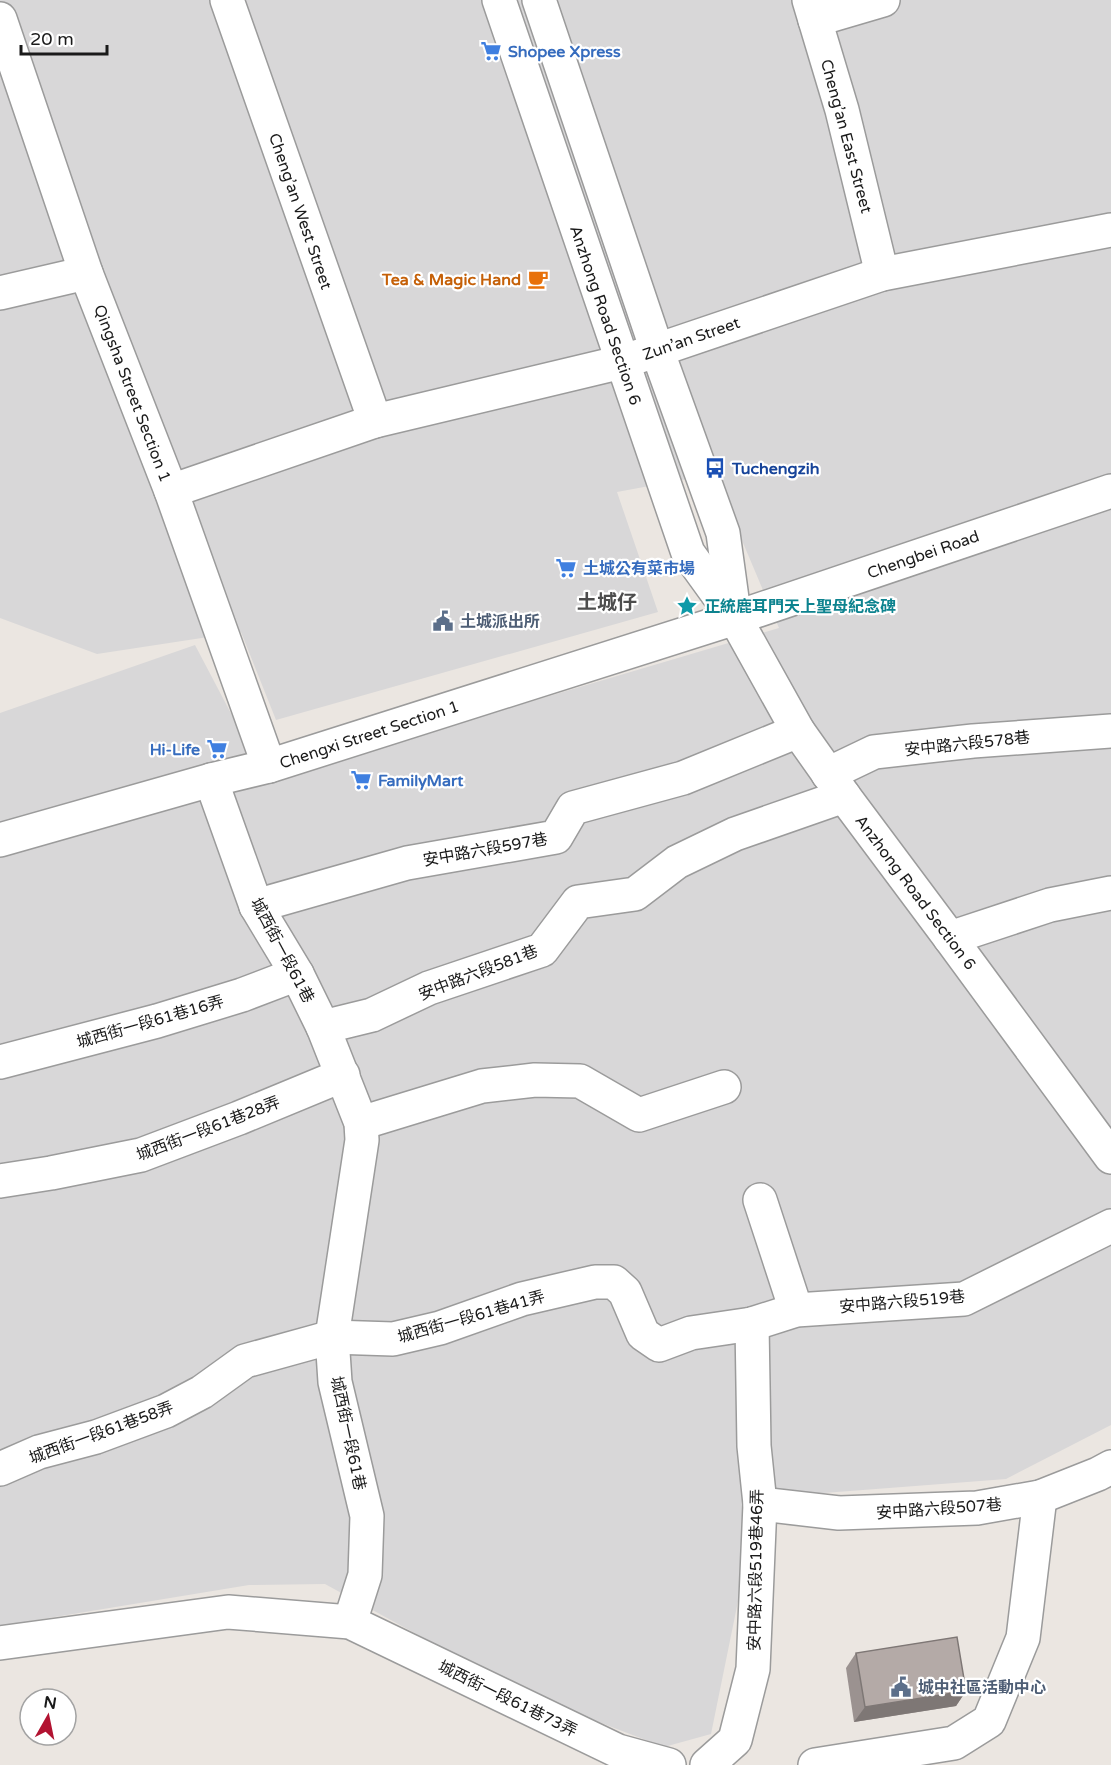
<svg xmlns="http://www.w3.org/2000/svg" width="1111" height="1765" font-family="'Varela Round','Noto Sans TC',sans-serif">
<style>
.residential{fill:#d8d7d8}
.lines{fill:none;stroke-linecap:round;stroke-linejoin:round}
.minor-casing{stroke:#9b9b9b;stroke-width:36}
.minor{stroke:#fff;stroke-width:33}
.wall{fill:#9b9290}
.shaded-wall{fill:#7e7775}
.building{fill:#b4aaa7;stroke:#7e7775;stroke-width:1.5}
.labels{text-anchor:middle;stroke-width:4.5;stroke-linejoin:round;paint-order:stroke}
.shop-label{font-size:16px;font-weight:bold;fill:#366cbe;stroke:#fff;text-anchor:start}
.street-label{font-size:16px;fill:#1a1a1a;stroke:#fff}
.food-label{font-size:16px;font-weight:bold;fill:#c56008;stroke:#fff;text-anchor:end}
.transit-label{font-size:16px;font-weight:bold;fill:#164399;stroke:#fff;text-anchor:start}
.culture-label{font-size:16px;font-weight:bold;fill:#0d838f;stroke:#fff;text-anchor:start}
.service-label{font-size:16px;font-weight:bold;fill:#4e5e75;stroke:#fff;text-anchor:start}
.quarter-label{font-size:20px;font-weight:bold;fill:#4d4d4d;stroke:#fff}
</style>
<rect width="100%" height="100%" fill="#ebe6e1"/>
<!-- residential -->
<path class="residential" d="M0,0H1111V1425L1006,1479L759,1498L711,1734L664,1747L528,1695L325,1584L249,1585L0,1626V713L195,645L266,780L779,628L714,474L617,492L658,612L276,720L241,632L97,654L0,618Z"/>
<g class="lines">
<!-- minor casing -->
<g class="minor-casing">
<g id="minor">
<path d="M227,0L375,421"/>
<path d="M499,0L688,553L735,618L798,731L844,796L950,938L1111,1157"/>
<path d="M539,0L657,350L723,533L734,613"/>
<path d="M809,0L842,110L882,274"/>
<path d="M0,19L86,273L171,491L269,766"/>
<path d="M815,20L883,0"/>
<path d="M0,293L86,273"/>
<path d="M171,491L375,421L622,362L882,274L1111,230"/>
<path d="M828,774L874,752L973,741L1111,731"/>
<path d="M211,780L256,906L297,974L323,1027L361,1123L362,1140L332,1337L335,1382L367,1516L365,1575L350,1622"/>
<path d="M0,840L211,780L269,766L735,618L1111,491"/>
<path d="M256,906L407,863L556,837L573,808L683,778L798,731"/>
<path d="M950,938L1050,905L1111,893"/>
<path d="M323,1027L372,1015L429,988L542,950L578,902L635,894L677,862L735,834L844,796"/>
<path d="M0,1062L157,1021L242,995L297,974"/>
<path d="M361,1123L482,1086L535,1080L580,1081L639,1115L724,1087"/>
<path d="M0,1181L51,1173L141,1155L239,1118L343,1075"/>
<path d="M760,1200L796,1310"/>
<path d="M0,1469L39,1452L96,1437L166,1411L202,1392L245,1361L332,1337L393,1339L440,1328L522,1299L595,1282H614L625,1292L643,1334L659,1345L691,1333L752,1324L796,1310L964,1299L1111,1226"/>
<path d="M760,1504L839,1513L977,1508L1040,1497L1098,1474L1111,1467"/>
<path d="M0,1643L228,1612L350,1622L618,1751L669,1765"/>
<path d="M707,1765L735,1740L753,1669L760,1504L754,1446L752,1324"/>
<path d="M815,1765L954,1743L989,1721L1023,1638L1040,1497"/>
</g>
</g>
<!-- minor -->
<use href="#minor" class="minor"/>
</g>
<!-- wall -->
<path class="wall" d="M856,1653L966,1691L956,1706L854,1722L846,1668Z"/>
<!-- shaded-wall -->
<path class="shaded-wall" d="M966,1691L956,1706L854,1722L865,1707Z"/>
<!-- building -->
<path class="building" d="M957,1637L966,1691L865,1707L856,1653Z"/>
<!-- icons -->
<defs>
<g id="supermarket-bare" transform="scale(1.62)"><path d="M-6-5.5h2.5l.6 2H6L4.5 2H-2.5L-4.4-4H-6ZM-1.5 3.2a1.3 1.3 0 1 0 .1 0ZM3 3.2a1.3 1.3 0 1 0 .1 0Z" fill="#3f7fe0" stroke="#fff" stroke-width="2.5" paint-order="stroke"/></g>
<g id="cafe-bare" transform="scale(1.62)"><path d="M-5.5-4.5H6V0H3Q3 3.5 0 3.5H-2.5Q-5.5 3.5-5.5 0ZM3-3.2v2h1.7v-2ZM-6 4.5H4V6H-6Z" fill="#e8710a" stroke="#fff" stroke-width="2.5" paint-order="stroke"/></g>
<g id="bus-bare" transform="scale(1.62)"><path d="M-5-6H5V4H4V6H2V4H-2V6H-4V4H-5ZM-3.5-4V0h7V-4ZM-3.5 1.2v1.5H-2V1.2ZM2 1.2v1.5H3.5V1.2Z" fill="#1a4fb4" stroke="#fff" stroke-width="2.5" paint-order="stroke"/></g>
<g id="sight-bare" transform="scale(1.62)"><path d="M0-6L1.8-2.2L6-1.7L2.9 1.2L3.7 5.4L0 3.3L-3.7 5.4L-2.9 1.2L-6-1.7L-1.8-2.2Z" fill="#0f9aa8" stroke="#fff" stroke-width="2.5" paint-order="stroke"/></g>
<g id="civic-bare" transform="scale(1.62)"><path d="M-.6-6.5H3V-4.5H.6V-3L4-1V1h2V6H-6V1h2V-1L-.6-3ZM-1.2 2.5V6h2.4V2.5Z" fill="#5c6f8a" stroke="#fff" stroke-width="2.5" paint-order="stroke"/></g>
</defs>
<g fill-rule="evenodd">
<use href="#supermarket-bare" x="491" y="51"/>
<use href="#cafe-bare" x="538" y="279"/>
<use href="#bus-bare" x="715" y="468"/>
<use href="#supermarket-bare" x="566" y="568"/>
<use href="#sight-bare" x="687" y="606"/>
<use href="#civic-bare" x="443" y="621"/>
<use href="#supermarket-bare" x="217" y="749"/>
<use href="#supermarket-bare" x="361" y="780"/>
<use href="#civic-bare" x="901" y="1687"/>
</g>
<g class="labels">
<!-- shop labels -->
<g class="shop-label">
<text x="508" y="57">Shopee Xpress</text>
<text x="583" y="574">土城公有菜市場</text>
<text x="200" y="755" text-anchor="end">Hi-Life</text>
<text x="378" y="786">FamilyMart</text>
</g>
<!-- street labels -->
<g class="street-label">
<text transform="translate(847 136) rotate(75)" y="6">Cheng’an East Street</text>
<text transform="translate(301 211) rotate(71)" y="6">Cheng’an West Street</text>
<text transform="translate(606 315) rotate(71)" y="6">Anzhong Road Section 6</text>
<text transform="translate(691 338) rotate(-19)" y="6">Zun’an Street</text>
<text transform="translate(133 393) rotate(69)" y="6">Qingsha Street Section 1</text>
<text transform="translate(923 554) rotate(-19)" y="6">Chengbei Road</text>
<text transform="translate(369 734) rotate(-18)" y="6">Chengxi Street Section 1</text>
<text transform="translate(967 743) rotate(-6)" y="6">安中路六段578巷</text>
<text transform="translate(485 849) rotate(-10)" y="6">安中路六段597巷</text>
<text transform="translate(916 892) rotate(53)" y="6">Anzhong Road Section 6</text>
<text transform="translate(283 950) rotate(62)" y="6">城西街一段61巷</text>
<text transform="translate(478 972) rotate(-21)" y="6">安中路六段581巷</text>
<text transform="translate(150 1021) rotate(-16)" y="6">城西街一段61巷16弄</text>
<text transform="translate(208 1128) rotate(-21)" y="6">城西街一段61巷28弄</text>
<text transform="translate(902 1301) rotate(-5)" y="6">安中路六段519巷</text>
<text transform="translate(471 1316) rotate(-16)" y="6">城西街一段61巷41弄</text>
<text transform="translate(101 1432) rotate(-20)" y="6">城西街一段61巷58弄</text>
<text transform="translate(349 1433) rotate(78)" y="6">城西街一段61巷</text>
<text transform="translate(939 1508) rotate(-4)" y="6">安中路六段507巷</text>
<text transform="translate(755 1570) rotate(-89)" y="6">安中路六段519巷46弄</text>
<text transform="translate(508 1698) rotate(26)" y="6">城西街一段61巷73弄</text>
</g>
<!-- food labels -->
<g class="food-label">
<text x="521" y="285">Tea &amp; Magic Hand</text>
</g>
<!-- transit labels -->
<g class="transit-label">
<text x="732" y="474">Tuchengzih</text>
</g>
<!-- culture labels -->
<g class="culture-label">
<text x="704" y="612">正統鹿耳門天上聖母紀念碑</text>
</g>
<!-- service labels -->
<g class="service-label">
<text x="460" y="627">土城派出所</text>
<text x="918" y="1693">城中社區活動中心</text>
</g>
<!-- quarter labels -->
<g class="quarter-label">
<text x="607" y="609">土城仔</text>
</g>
</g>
<!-- north arrow -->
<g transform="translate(48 1717) rotate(9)"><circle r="28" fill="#ffffff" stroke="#a3a3a3" stroke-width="1.5"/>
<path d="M0-4.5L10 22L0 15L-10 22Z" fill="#b21331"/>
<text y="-9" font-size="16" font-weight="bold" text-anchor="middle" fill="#1a1a1a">N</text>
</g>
<!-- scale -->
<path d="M21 45v9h86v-9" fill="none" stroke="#1a1a1a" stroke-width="3"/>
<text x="30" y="45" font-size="18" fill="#1a1a1a" stroke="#ffffff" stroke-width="4.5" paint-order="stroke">20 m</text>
</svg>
